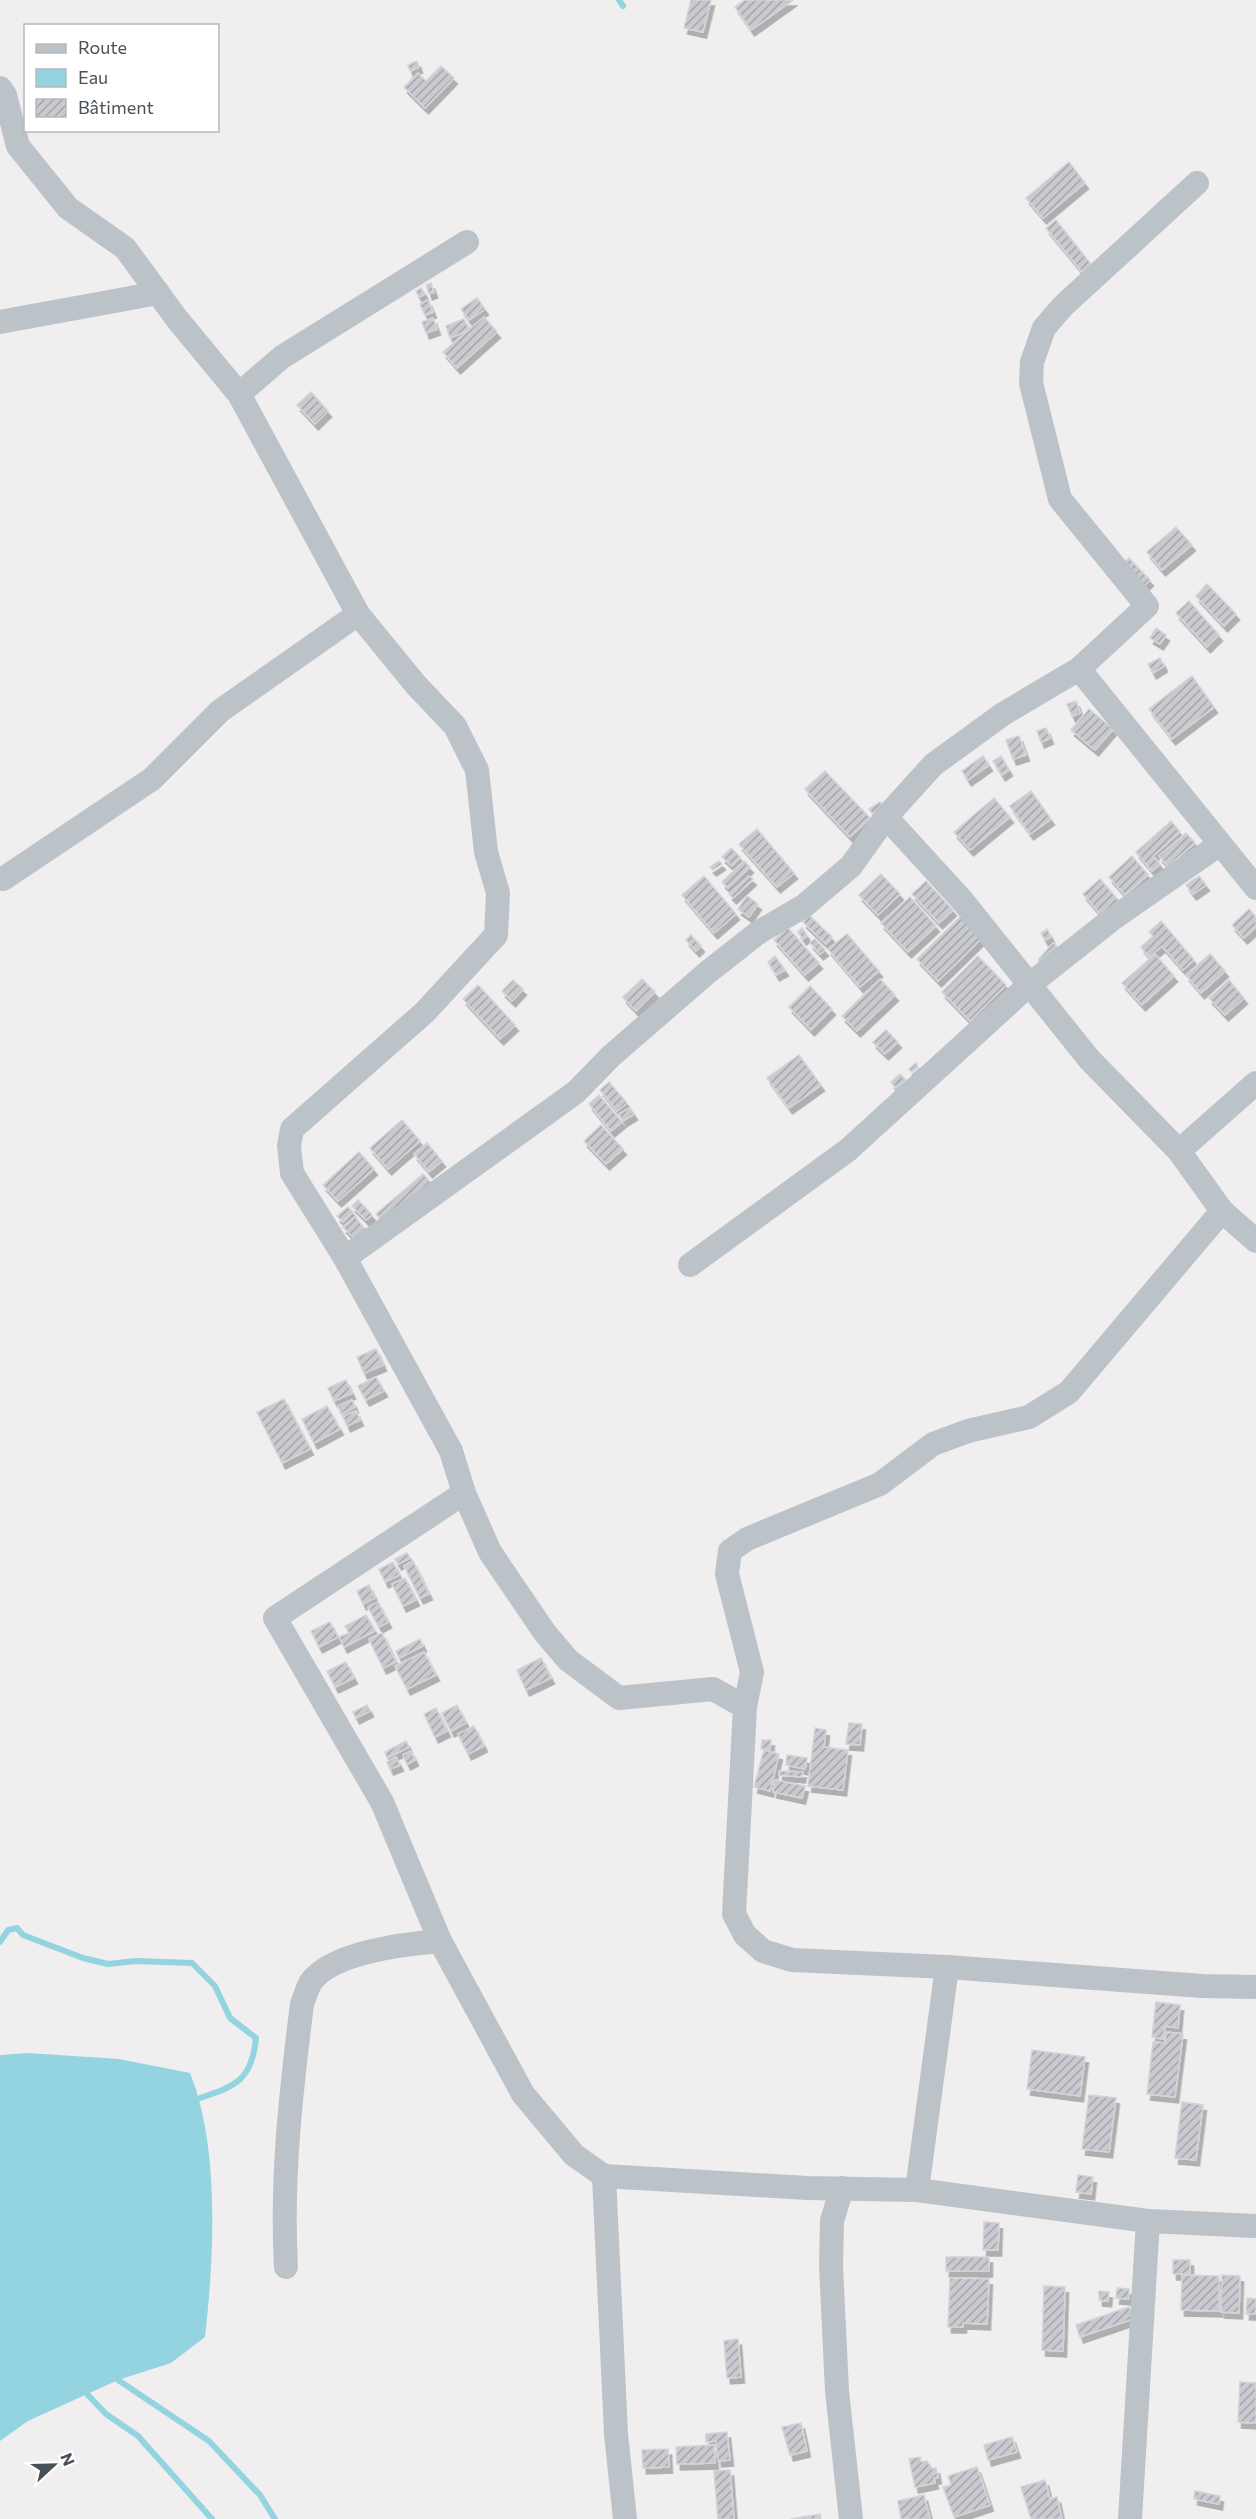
<svg xmlns="http://www.w3.org/2000/svg" width="1256" height="2519" font-family="Commissioner,sans-serif">
<style>
.water{fill:#93d4e0}
.lines{fill:none;stroke-linecap:round;stroke-linejoin:round}
.stream{stroke:#93d4e0;stroke-width:6}
.building{fill:url(#building-hatch);stroke:#d2d4d8;stroke-width:1.5;filter:url(#shadow)}
.minor{stroke:#bbc2c8;stroke-width:24}
</style>
<defs>
<pattern id="building-hatch" width="6" height="6" patternUnits="userSpaceOnUse" patternTransform="scale(1.5)"><rect width="6" height="6" fill="#c9cad0"/><path d="M-1 1l2-2M0 6l6-6M5 7l2-2" fill="none" stroke="#a5a6ac"/></pattern>
<filter id="shadow"><feDropShadow dx="3.5" dy="6" stdDeviation="0" flood-color="#0004"/></filter>
</defs>
<rect width="100%" height="100%" fill="#f0eeee"/>
<!-- water -->
<path class="water" d="M28,2053L119,2059L190,2073C220,2147 214,2258 205,2337L171,2363L118,2380L28,2421L0,2441V2055Z"/>
<g class="lines">
<!-- stream -->
<g class="stream">
<path d="M619,0L623,6"/>
<path d="M0,1942L8,1930L17,1928L23,1935L83,1958L108,1964L136,1961L192,1963L215,1986L230,2018L256,2038C252,2080 236,2086 200,2098"/>
<path d="M118,2380L209,2441L260,2495L275,2519"/>
<path d="M87,2394L106,2414L138,2436L212,2519"/>
</g>
</g>
<!-- building -->
<g class="building">
<path d="M691,0H711L703,32L684,28Z"/>
<path d="M745,0H793L751,30L735,7Z"/>
<path d="M417,61L419,67L410,71L408,65Z"/>
<path d="M441,66L454,78L425,108L404,87L418,73L426,81Z"/>
<path d="M1069,162L1085,183L1043,218L1026,198Z"/>
<path d="M1056,220L1091,264L1082,272L1046,228Z"/>
<path d="M431,283L434,292L429,294L426,285Z"/>
<path d="M421,288L425,294L419,297L416,291Z"/>
<path d="M477,298L485,309L469,320L461,309Z"/>
<path d="M428,300L433,312L425,315L420,304Z"/>
<path d="M484,317L497,332L457,368L443,352Z"/>
<path d="M433,318L437,329L426,333L422,322Z"/>
<path d="M464,319L469,330L450,338L446,326Z"/>
<path d="M311,392L328,411L315,424L297,405Z"/>
<path d="M1176,527L1192,545L1162,570L1147,552Z"/>
<path d="M1129,558L1150,580L1144,586L1123,564Z"/>
<path d="M1207,584L1236,614L1224,626L1196,596Z"/>
<path d="M1189,601L1219,635L1207,647L1176,613Z"/>
<path d="M1156,628L1166,635L1160,644L1150,638Z"/>
<path d="M1160,658L1164,666L1153,673L1148,664Z"/>
<path d="M1192,676L1214,707L1172,739L1149,709Z"/>
<path d="M1076,701L1080,713L1072,716L1067,704Z"/>
<path d="M1089,709L1113,729L1095,750L1071,730Z"/>
<path d="M1046,728L1050,738L1041,742L1037,731Z"/>
<path d="M1019,736L1026,755L1013,759L1006,740Z"/>
<path d="M983,756L989,765L968,780L962,771Z"/>
<path d="M1001,756L1009,770L1002,775L993,761Z"/>
<path d="M825,771L870,818L850,837L805,789Z"/>
<path d="M1031,791L1051,819L1030,834L1010,806Z"/>
<path d="M994,798L1010,817L970,850L954,832Z"/>
<path d="M880,802L886,809L875,817L869,809Z"/>
<path d="M1171,821L1180,832L1153,856L1160,864L1152,871L1136,852Z"/>
<path d="M757,829L794,873L777,887L739,844Z"/>
<path d="M1186,833L1195,843L1168,866L1159,856Z"/>
<path d="M731,848L740,857L732,866L722,857Z"/>
<path d="M1132,856L1148,875L1125,895L1109,877Z"/>
<path d="M719,861L722,864L713,870L710,867Z"/>
<path d="M744,861L750,867L728,888L722,882Z"/>
<path d="M881,874L900,894L878,915L859,895Z"/>
<path d="M704,876L736,914L714,933L682,895Z"/>
<path d="M749,876L753,879L733,898L729,894Z"/>
<path d="M1199,876L1206,885L1193,894L1186,885Z"/>
<path d="M1100,879L1120,902L1103,917L1083,894Z"/>
<path d="M926,881L953,910L939,923L912,894Z"/>
<path d="M747,896L758,904L749,917L738,909Z"/>
<path d="M910,897L936,926L908,952L881,923Z"/>
<path d="M1249,909L1256,917V927L1244,938L1232,925Z"/>
<path d="M809,915L832,937L826,944L803,922Z"/>
<path d="M961,916L982,938L938,981L917,959Z"/>
<path d="M1161,921L1194,960L1183,970L1162,946L1149,957L1141,947L1153,936L1149,932Z"/>
<path d="M788,928L819,963L805,975L774,940Z"/>
<path d="M802,928L807,936L803,939L798,932Z"/>
<path d="M1047,929L1051,937L1045,940L1041,933Z"/>
<path d="M847,934L879,971L860,987L828,949Z"/>
<path d="M691,935L701,946L696,951L686,940Z"/>
<path d="M815,939L825,950L820,954L810,943Z"/>
<path d="M1053,943L1059,948L1045,965L1038,960Z"/>
<path d="M1155,954L1174,976L1142,1005L1122,983Z"/>
<path d="M1210,954L1225,971L1201,993L1186,975Z"/>
<path d="M775,956L785,970L776,975L768,962Z"/>
<path d="M978,956L1006,985L970,1021L942,992Z"/>
<path d="M642,979L655,992L636,1011L623,997Z"/>
<path d="M880,979L895,995L857,1031L842,1016Z"/>
<path d="M513,980L523,989L512,1001L502,991Z"/>
<path d="M1229,980L1244,998L1225,1015L1209,998Z"/>
<path d="M478,985L515,1025L500,1039L463,999Z"/>
<path d="M810,986L832,1009L811,1030L789,1007Z"/>
<path d="M886,1030L898,1042L885,1054L873,1042Z"/>
<path d="M799,1055L821,1085L789,1108L767,1078Z"/>
<path d="M916,1063L918,1067L912,1072L909,1069Z"/>
<path d="M900,1074L906,1080L896,1088L891,1082Z"/>
<path d="M609,1082L627,1103L617,1111L600,1090Z"/>
<path d="M599,1095L622,1122L611,1131L589,1104Z"/>
<path d="M630,1108L634,1114L623,1121L619,1114Z"/>
<path d="M402,1120L420,1141L388,1169L370,1148Z"/>
<path d="M601,1125L623,1149L606,1164L584,1141Z"/>
<path d="M427,1143L442,1161L429,1172L414,1154Z"/>
<path d="M359,1152L374,1169L338,1201L323,1185Z"/>
<path d="M423,1174L431,1183L384,1223L376,1214Z"/>
<path d="M358,1200L372,1215L366,1220L352,1206Z"/>
<path d="M348,1207L353,1212L343,1222L337,1216Z"/>
<path d="M355,1217L365,1229L354,1238L343,1227Z"/>
<path d="M376,1349L383,1365L364,1373L357,1357Z"/>
<path d="M376,1377L384,1391L366,1400L358,1386Z"/>
<path d="M346,1380L352,1393L334,1401L328,1388Z"/>
<path d="M284,1399L310,1449L282,1463L257,1412Z"/>
<path d="M352,1400L355,1407L341,1414L338,1406Z"/>
<path d="M327,1406L340,1429L314,1443L302,1419Z"/>
<path d="M356,1411L360,1420L347,1426L343,1416Z"/>
<path d="M407,1553L410,1558L398,1564L395,1559Z"/>
<path d="M413,1561L429,1594L420,1598L404,1566Z"/>
<path d="M393,1562L399,1575L385,1582L379,1569Z"/>
<path d="M405,1578L416,1600L403,1606L392,1584Z"/>
<path d="M369,1585L375,1598L363,1604L357,1591Z"/>
<path d="M378,1602L388,1622L379,1627L368,1607Z"/>
<path d="M366,1615L375,1631L344,1647L339,1637L349,1633L345,1626Z"/>
<path d="M330,1622L338,1637L319,1647L311,1631Z"/>
<path d="M382,1633L396,1662L383,1668L369,1639Z"/>
<path d="M420,1639L423,1646L399,1658L396,1651Z"/>
<path d="M424,1652L436,1675L407,1689L395,1666Z"/>
<path d="M541,1658L551,1678L526,1690L517,1670Z"/>
<path d="M346,1662L354,1678L335,1687L327,1671Z"/>
<path d="M367,1705L370,1711L356,1718L353,1712Z"/>
<path d="M457,1705L466,1723L451,1731L442,1713Z"/>
<path d="M436,1708L447,1731L435,1737L424,1714Z"/>
<path d="M849,1723L862,1724L860,1745L846,1744Z"/>
<path d="M474,1726L484,1746L468,1754L458,1734Z"/>
<path d="M815,1728L826,1730L824,1747L848,1750L843,1790L808,1786Z"/>
<path d="M762,1740H771L770,1749H761Z"/>
<path d="M406,1741L409,1747L387,1758L385,1752Z"/>
<path d="M764,1750L779,1754L770,1791L754,1787Z"/>
<path d="M411,1751L415,1760L407,1764L403,1755Z"/>
<path d="M787,1755L807,1758L805,1769L786,1765Z"/>
<path d="M396,1757L400,1765L390,1769L387,1762Z"/>
<path d="M779,1771L803,1772L802,1777L779,1775Z"/>
<path d="M775,1780L805,1786L802,1798L773,1792Z"/>
<path d="M1156,2002L1180,2005L1178,2028L1165,2026L1163,2039L1152,2037Z"/>
<path d="M1166,2032L1183,2034L1175,2097L1147,2094L1153,2042L1165,2043Z"/>
<path d="M1032,2050L1085,2057L1080,2096L1027,2089Z"/>
<path d="M1089,2095L1116,2098L1109,2152L1082,2149Z"/>
<path d="M1182,2102L1203,2105L1196,2160L1175,2158Z"/>
<path d="M1078,2175L1093,2177L1091,2194L1076,2192Z"/>
<path d="M984,2222L999,2223L998,2250H983Z"/>
<rect x="946" y="2257" width="43" height="14"/>
<rect x="1173" y="2260" width="17" height="14"/>
<path d="M1182,2275L1219,2276V2311L1181,2310Z"/>
<path d="M1222,2275L1240,2276L1239,2313L1221,2312Z"/>
<path d="M950,2278L989,2279L987,2324L963,2323V2327H948Z"/>
<path d="M1044,2286L1065,2287L1063,2351L1042,2350Z"/>
<path d="M1117,2288L1129,2289V2299L1116,2298Z"/>
<path d="M1099,2291L1109,2292L1108,2301L1099,2300Z"/>
<path d="M1247,2298L1256,2299V2314H1246Z"/>
<path d="M1129,2307L1133,2319L1080,2337L1076,2325Z"/>
<path d="M738,2339L741,2377L727,2378L724,2341Z"/>
<path d="M1240,2382L1256,2383V2423L1238,2422Z"/>
<path d="M801,2423L807,2451L790,2455L782,2427Z"/>
<path d="M727,2432L730,2460L718,2461L716,2441L706,2442V2434Z"/>
<path d="M1012,2437L1017,2452L988,2460L984,2445Z"/>
<path d="M714,2445L715,2463L677,2464L676,2447Z"/>
<path d="M668,2449L669,2467L643,2468L642,2450Z"/>
<path d="M920,2457L921,2462L927,2461L932,2469L936,2468L938,2478H934L935,2483L915,2487L909,2459Z"/>
<path d="M977,2467L990,2505L954,2517L943,2487L951,2485L948,2476Z"/>
<path d="M730,2470L734,2519H718L714,2471Z"/>
<path d="M1045,2480L1050,2499L1057,2497L1062,2519H1031L1021,2487Z"/>
<path d="M1195,2491L1220,2496L1219,2504L1194,2499Z"/>
<path d="M924,2495L930,2519H901L898,2501Z"/>
<path d="M820,2514L821,2519H791Z"/>
</g>
<g class="lines">
<!-- minor -->
<g class="minor">
<path d="M0,88L5,95L18,146L68,208L125,248L177,319L239,394L358,614L416,685L455,726L477,770L486,852L498,893L496,935L425,1012L292,1129L289,1146L292,1173L345,1258L451,1451L464,1493L490,1552L545,1633L568,1660L619,1698L713,1689L745,1707"/>
<path d="M0,322L158,293"/>
<path d="M239,394L282,357L467,242"/>
<path d="M1079,669L1256,888"/>
<path d="M886,817L961,899L1089,1059L1179,1151L1222,1211L1256,1241"/>
<path d="M3,879L152,779L220,711L358,614"/>
<path d="M1179,1151L1256,1083"/>
<path d="M1222,1211L1069,1392L1029,1417L968,1431L933,1444L880,1484L747,1539L730,1551L727,1574L752,1672L745,1707L734,1914L745,1935L763,1951L792,1960L947,1967L1202,1986L1256,1987"/>
<path d="M345,1258L576,1092L611,1056L708,972L759,932L804,906L851,866L886,817L933,765L1003,714L1079,669L1147,606L1060,499L1031,383L1032,362L1044,328L1063,306L1197,183"/>
<path d="M690,1265L848,1150L1029,985L1111,920L1220,844"/>
<path d="M464,1493L275,1618L382,1802L440,1941L523,2094L574,2155L604,2176L807,2188L917,2190L1148,2221L1130,2519"/>
<path d="M604,2176L616,2434L625,2519"/>
<path d="M842,2188L832,2221L831,2265L837,2391L851,2519"/>
<path d="M917,2190L947,1967"/>
<path d="M1148,2221L1256,2226"/>
<path d="M286,2267C281,2179 291,2092 302,2004C305,1997 307,1988 311,1982C332,1952 406,1944 440,1941"/>
</g>
</g>
<!-- legend -->
<rect x="24" y="24" width="195" height="108" fill="#ffffff" stroke="#b6b9bc" stroke-width="1.5"/>
<rect x="36" y="44" width="30" height="9" fill="#bbc2c8" stroke="#b6b9bc" stroke-width="1.5"/>
<text x="78" y="54" font-size="18" fill="#485158">Route</text>
<rect x="36" y="69" width="30" height="18" fill="#93d4e0" stroke="#b6b9bc" stroke-width="1.5"/>
<text x="78" y="84" font-size="18" fill="#485158">Eau</text>
<rect x="36" y="99" width="30" height="18" fill="url(#building-hatch)" stroke="#b6b9bc" stroke-width="1.5"/>
<text x="78" y="114" font-size="18" fill="#485158">Bâtiment</text>
<!-- north arrow -->
<g transform="translate(54 2465) rotate(68)" stroke="#ffffff" stroke-width="4.5" paint-order="stroke">
<path d="M0-4.5L10 22L0 15L-10 22Z" fill="#485158"/>
<text y="-9" font-size="16" font-weight="bold" text-anchor="middle" fill="#485158">N</text>
</g>
</svg>
